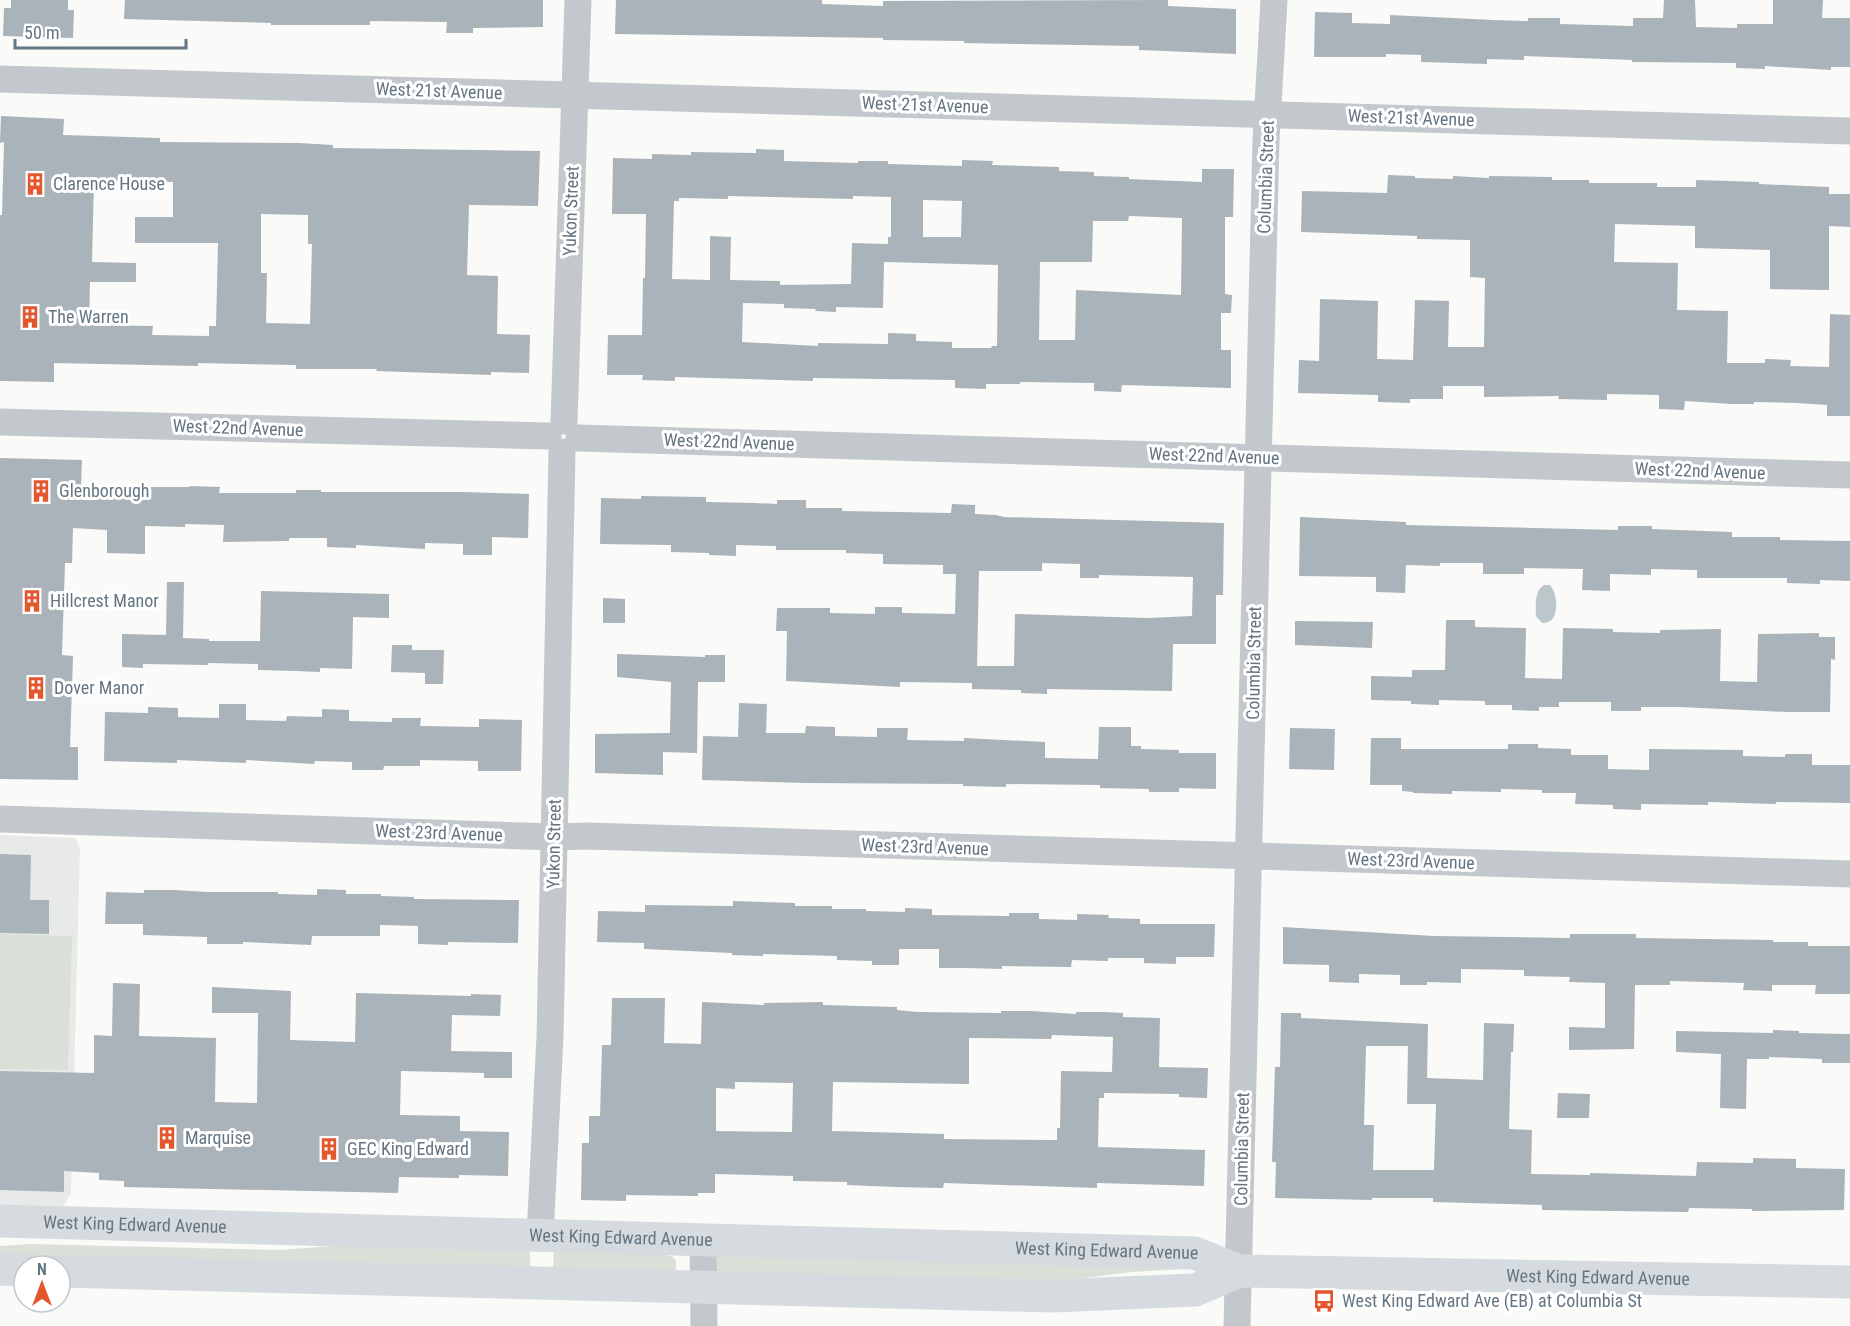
<svg xmlns="http://www.w3.org/2000/svg" width="1850" height="1326" font-family="'Roboto Condensed',sans-serif">
<style>
.built{fill:#e8e9e9}
.green{fill:#dadfd7}
.water{fill:#bbc7cb}
.building{fill:#aab3b9;fill-rule:evenodd}
.lines{fill:none;stroke-linecap:round;stroke-linejoin:round}
.minor{stroke:#c3c8cc;stroke-width:27}
.secondary{stroke:#d6dbdf;stroke-width:33}
.labels{text-anchor:middle;stroke-width:6;stroke-linejoin:round;paint-order:stroke}
.street-label{font-size:18px;fill:#657683;stroke:#fff}
.poi-label{font-size:18px;fill:#657683;stroke:#fff;text-anchor:start}
</style>
<rect width="100%" height="100%" fill="#fafaf8"/>
<!-- built -->
<path class="built" d="M0,835L75,838L80,848L71,1194L63,1206L0,1205Z"/>
<!-- green -->
<g class="green">
<path d="M0,934L72,936L68,1070L0,1069Z"/>
<path d="M386,1242L530,1251V1271L143,1266L0,1257V1246L30,1244L280,1250Z"/>
<path d="M554,1250L649,1251L673,1257L676,1261V1274L553,1271Z"/>
<path d="M717,1254L1184,1269L1131,1272L1045,1283L715,1271Z"/>
</g>
<!-- water -->
<path class="water" d="M1544,585H1550C1559,595 1560,625 1542,623L1536,616C1536,606 1534,591 1544,585Z"/>
<!-- building -->
<g class="building">
<path d="M11,0H68V10H74L73,38L3,36L4,8H11Z"/>
<path d="M125,0H543V27L473,28V33H446L447,22L370,21V25H271V23L124,19Z"/>
<path d="M616,0H822V4L883,6V1L1168,0V6L1236,9V54L1139,50V46L964,43V41L883,40V38L615,34Z"/>
<path d="M1664,0H1695L1696,27L1737,28V24H1773V0H1823L1822,18H1850V67H1831V70L1765,66V69L1736,68V63L1632,62V60L1524,56V60L1487,59V64L1421,62V55L1386,54V57H1314L1315,12L1352,13V23L1390,24V15L1493,20L1528,21V18H1560V24L1633,26V18H1663Z"/>
<path d="M1,116L64,119L63,135L160,138V142L299,143L333,145V148L540,151L538,206L469,205L467,275L498,276L497,334L530,335L529,373L491,372V375L376,371L377,369H296V365L198,363V366L54,363V382L0,381V215H2L4,142L0,143ZM94,181L173,182V217H135V243H218L216,326H209V336L152,335L153,326L89,325L90,282H136V263L92,262ZM261,214L308,215V244H312L310,324L266,323L267,273H261Z"/>
<path d="M756,149L784,150V161L858,163V161H888V164L962,166V160L993,161L992,165L1059,167V171L1094,172V176L1129,177V179L1202,182V169H1234L1233,217H1225V294L1232,295L1231,313H1221V350H1231V388L1122,385L1121,392L1094,391V383L1020,382V384H986V389L955,388V380L813,378V381L675,377V381L642,380L643,375H607L608,335H642L643,278H645L646,214H612L613,158L652,159V154L691,155V152L756,153ZM728,196L853,199V196L891,197V237H888V244L852,243L851,284L780,285V281L730,280L731,237L710,236V280L672,279L674,201H679V198L728,199ZM923,200L962,201L961,237H923ZM1129,216L1182,218L1181,295L1076,290L1075,340H1039L1040,262H1092L1093,221H1128ZM884,262L998,265L997,346H992L991,348H952V342L916,341V334L888,333V344L818,343V346L742,342L743,303L784,304V308L816,309L815,311L836,312V307L883,308Z"/>
<path d="M1388,175L1415,176V178L1453,179V176L1489,178V176L1552,177V180H1589V183H1657V187H1696V180L1759,182V184L1829,187V194H1850V227L1829,226V290L1770,289V250L1695,248V226L1615,224L1614,262L1678,263L1677,310L1728,311L1727,363H1765V359L1791,360L1790,366L1829,367L1830,314L1850,315V416H1827V405L1796,403L1754,402V404H1731L1685,401L1684,410L1659,409V395L1607,394V400L1558,399L1559,396L1484,397V386H1443V399H1410V403L1378,402V395L1298,393L1299,360L1319,361L1320,299L1378,301L1377,359L1413,360L1415,300L1449,301L1448,347H1484L1485,278L1470,277V240L1417,239V236L1301,232L1302,191L1387,193Z"/>
<path d="M0,458L82,460L81,487L151,488V487H190V486L220,487L219,493H296V490H321V492H464L529,494L528,538L492,537V555H463V544L425,543V549L356,545V548L327,547V538H289V541L223,542L224,525L185,524V527L145,526V554L107,553V530L73,528L72,563H65L62,655L73,656L70,747H78V780L0,779Z"/>
<path d="M641,496L706,497V502L754,503L777,504V500H806V508H842V511L951,513L952,504L975,505V514L996,515L1004,517L1224,523L1223,595H1216V644H1173L1172,691L1047,689V694L1021,693V690L972,689V683L900,682V687L786,681L787,631H776L777,608H830V613L875,614V607H902V613L955,614L956,574H943V565L883,564V554L846,553V550H776V546L736,545V556L709,555V553L671,552V545L600,544L601,498L641,499ZM1042,563L1080,564V578H1099V575L1193,577L1192,616L1148,618L1015,614L1014,666H977L979,571H1042Z"/>
<path d="M1300,517L1406,522V525L1618,530V526H1652V529L1732,532V537H1780V540L1850,541V581L1820,580V584L1787,583V578H1697V570L1651,569V575L1610,574V591L1582,590L1583,569L1524,568V574H1483V563H1440V566L1406,565L1405,593L1376,592V577L1299,576Z"/>
<path d="M167,582H184L183,638L209,639V641H260L261,591L389,594V618L353,617L352,669L320,668V672L294,671L258,670V664L208,663V665L143,664V668L122,667V634L166,635Z"/>
<path d="M603,598L625,599V623H603Z"/>
<path d="M1446,620H1475V627L1526,628L1525,678L1562,679L1563,628L1613,629V632L1660,633V630L1721,629L1720,681L1757,682L1758,634L1819,633V637H1835V660L1831,659L1830,712H1787L1680,707H1641V711H1611V702H1559V707H1539V711L1512,710V705H1485V701L1439,700V705L1411,704V701L1371,700V676L1412,677V670H1445Z"/>
<path d="M1295,621L1373,622L1372,648L1295,645Z"/>
<path d="M392,645H412V650H444L443,684H425V673L391,672Z"/>
<path d="M617,654L705,657V655H725V682H698L697,753L663,752V775L595,773V734L670,733L671,682L617,677Z"/>
<path d="M739,703L767,704L766,733H805L806,726L835,727V736L877,737V728H908L907,740L964,741V738L1045,742V758L1098,759L1099,727H1131V746H1141V749L1179,750V753H1216V789L1179,788V792H1149V789L1100,788V785L1006,784V787L963,786V784L805,783L702,780L703,736L738,737Z"/>
<path d="M219,704H246V720L286,721L287,716L322,717V709L349,710V721L392,722V718H421L420,726L479,727V719L522,720L521,771H478V761L420,760V766H384L383,770H352V762L315,761L314,764L246,760V763L177,760V763L104,761L105,712L148,713V707L178,708V717L219,718Z"/>
<path d="M1290,728L1335,729L1334,770L1289,769Z"/>
<path d="M1371,738H1401V749H1508V744H1538V748L1571,749V755H1608V769L1649,770V749L1743,750V756L1785,757V754H1812V765H1850V803L1776,802V804L1708,802V805L1641,804V810L1613,809V805L1575,804L1576,793H1542V790L1501,789V792L1452,791V794L1413,793V792L1402,791V785H1370Z"/>
<path d="M0,854L31,855L30,900H49V934L0,933Z"/>
<path d="M317,889L346,890V894H381V896L414,897V899L519,900L518,943L448,942V945L418,944V926L380,925V936H312L311,945L243,942V944H207V937L143,935V924H105L106,892L144,893V890H174L208,892H278V894L317,895Z"/>
<path d="M733,901L795,903V906H832V909H866V911L905,912V908L932,909V915L1009,916V913H1039V919L1077,920V914L1109,915L1108,918L1140,919V924H1215L1214,957H1176V964L1144,963V958H1108V961L1072,960L1071,967L1002,966V969L967,968H939V949H899V965H872V961L837,960V956L763,954V956L732,955V953L644,949V943L597,942L598,911L645,912V905L733,906Z"/>
<path d="M1283,927L1433,936L1570,938V934H1636V938L1773,940V942H1808V946H1850V994H1815L1816,985H1772V991L1743,990L1744,983L1670,981V985H1635L1634,1049L1569,1050V1027L1605,1028V983L1569,982L1570,977L1524,976V970L1461,969V983L1427,982V985H1400V975L1359,974V983L1329,982V965L1283,964Z"/>
<path d="M113,983L140,984L139,1036L216,1038L215,1102L257,1103L258,1013H212V987L291,991L290,1040L355,1042L356,993L471,996V994L501,995L500,1016L452,1015L451,1051L512,1052V1078H484V1073L401,1071L400,1115L460,1116V1131L509,1132L508,1176L459,1175V1178L399,1177L398,1193L124,1187V1181L99,1180V1173L64,1171V1192L0,1190V1071L94,1073V1035L112,1036Z"/>
<path d="M612,998H665L664,1043L701,1044L702,1002L764,1005V1003L823,1002V1005L897,1007V1010L917,1012L1001,1013V1011H1031L1076,1014V1012H1105L1123,1013V1017L1160,1018L1159,1067L1208,1068L1207,1098L1179,1097V1094L1104,1093V1098H1099L1098,1147L1205,1150L1204,1186L1097,1183V1188L944,1183L943,1188L896,1187L847,1185V1182L793,1181V1176L715,1174V1193H698V1196L626,1195V1201L581,1200L582,1143H589V1116H600L602,1045H611ZM1052,1035L1113,1037L1112,1072L1061,1071L1060,1128H1057V1140L944,1139V1134L832,1131L833,1082L969,1084V1038L1051,1039ZM735,1082L793,1083L792,1132L716,1131V1088L735,1089Z"/>
<path d="M1281,1013H1301V1018L1428,1024L1427,1078L1483,1080L1484,1023L1514,1024L1513,1052H1511L1509,1129L1532,1130L1531,1174L1590,1175V1173L1696,1176L1697,1162L1753,1163V1158L1796,1159V1168L1845,1169L1844,1210L1752,1211V1209L1689,1208L1688,1212L1542,1210V1205L1433,1202V1198H1372V1200L1275,1198L1276,1162H1272L1275,1067H1280ZM1366,1046H1408L1407,1104H1436L1434,1170H1373L1374,1125H1364Z"/>
<path d="M1773,1030L1799,1031V1033L1850,1034V1063H1822V1059L1769,1057V1059H1747L1746,1109L1720,1108L1721,1054L1676,1052V1031L1773,1033Z"/>
<path d="M1558,1093L1590,1094L1589,1118H1557Z"/>
</g>
<g class="lines">
<!-- minor -->
<g class="minor">
<path d="M0,79L1850,131"/>
<path d="M564,421L578,0"/>
<path d="M0,422L548,436"/>
<path d="M579,438L1850,475"/>
<path d="M0,819L555,837L587,836L1850,874"/>
<path d="M540,1236L550,1037L562,452"/>
<path d="M703,1240L704,1326"/>
<path d="M1237,1326L1266,140L1274,0"/>
</g>
<!-- secondary -->
<g class="secondary">
<path id="s1" d="M0,1221L1195,1253L1239,1271L1850,1282"/>
<path d="M0,1269L24,1270"/>
<path d="M60,1271L1052,1296L1195,1290L1239,1271"/>
</g>
</g>
<!-- icons -->
<defs>
<g id="building-bare" transform="scale(1.8)"><path d="M-4-6H4V6H1V3H-1V6H-4ZM-2.5-4.3h1.7v1.8h-1.7ZM.8-4.3h1.7v1.8H.8ZM-2.5-1h1.7V.8h-1.7ZM.8-1h1.7V.8H.8Z" fill="#e4572e" stroke="#fff" stroke-width="2.5" paint-order="stroke"/></g>
<g id="bus-bare" transform="scale(1.8)"><path d="M-5-6H5V4H4V6H2V4H-2V6H-4V4H-5ZM-3.5-4V0h7V-4ZM-3.5 1.2v1.5H-2V1.2ZM2 1.2v1.5H3.5V1.2Z" fill="#e4572e" stroke="#fff" stroke-width="2.5" paint-order="stroke"/></g>
</defs>
<g fill-rule="evenodd">
<use href="#building-bare" x="35" y="184"/>
<use href="#building-bare" x="30" y="317"/>
<use href="#building-bare" x="41" y="491"/>
<use href="#building-bare" x="32" y="601"/>
<use href="#building-bare" x="36" y="688"/>
<use href="#building-bare" x="167" y="1138"/>
<use href="#building-bare" x="329" y="1149"/>
<use href="#bus-bare" x="1324" y="1301"/>
</g>
<g class="labels">
<!-- street labels -->
<g class="street-label">
<text transform="translate(439 91) rotate(2)" y="6">West 21st Avenue</text>
<text transform="translate(925 105) rotate(2)" y="6">West 21st Avenue</text>
<text transform="translate(1411 118) rotate(2)" y="6">West 21st Avenue</text>
<text transform="translate(1266 177) rotate(-88)" y="6">Columbia Street</text>
<text transform="translate(571 211) rotate(-88)" y="6">Yukon Street</text>
<text transform="translate(238 428) rotate(2)" y="6">West 22nd Avenue</text>
<text transform="translate(729 442) rotate(2)" y="6">West 22nd Avenue</text>
<text transform="translate(1214 456) rotate(2)" y="6">West 22nd Avenue</text>
<text transform="translate(1700 471) rotate(2)" y="6">West 22nd Avenue</text>
<text transform="translate(1254 663) rotate(-89)" y="6">Columbia Street</text>
<text transform="translate(439 833) rotate(2)" y="6">West 23rd Avenue</text>
<text transform="translate(554 844) rotate(-89)" y="6">Yukon Street</text>
<text transform="translate(925 847) rotate(2)" y="6">West 23rd Avenue</text>
<text transform="translate(1411 861) rotate(2)" y="6">West 23rd Avenue</text>
<text transform="translate(1242 1149) rotate(-89)" y="6">Columbia Street</text>
<text dy="6" stroke="none"><textPath href="#s1" startOffset="135">West King Edward Avenue</textPath></text>
<text dy="6" stroke="none"><textPath href="#s1" startOffset="621">West King Edward Avenue</textPath></text>
<text dy="6" stroke="none"><textPath href="#s1" startOffset="1107">West King Edward Avenue</textPath></text>
<text dy="6" stroke="none"><textPath href="#s1" startOffset="1602">West King Edward Avenue</textPath></text>
</g>
<!-- poi labels -->
<g class="poi-label">
<text x="53" y="190">Clarence House</text>
<text x="48" y="323">The Warren</text>
<text x="59" y="497">Glenborough</text>
<text x="50" y="607">Hillcrest Manor</text>
<text x="54" y="694">Dover Manor</text>
<text x="185" y="1144">Marquise</text>
<text x="347" y="1155">GEC King Edward</text>
<text x="1342" y="1307">West King Edward Ave (EB) at Columbia St</text>
</g>
</g>
<!-- north arrow -->
<g transform="translate(42 1284)"><circle r="28" fill="#ffffff" stroke="#c1c8cd" stroke-width="1.5"/>
<path d="M0-4.5L10 22L0 15L-10 22Z" fill="#e4572e"/>
<text y="-9" font-size="16" font-weight="bold" text-anchor="middle" fill="#657683">N</text>
</g>
<!-- scale -->
<path d="M15 39v9h171v-9" fill="none" stroke="#657683" stroke-width="3"/>
<text x="24" y="39" font-size="18" fill="#657683" stroke="#ffffff" stroke-width="4.5" paint-order="stroke">50 m</text>
</svg>
